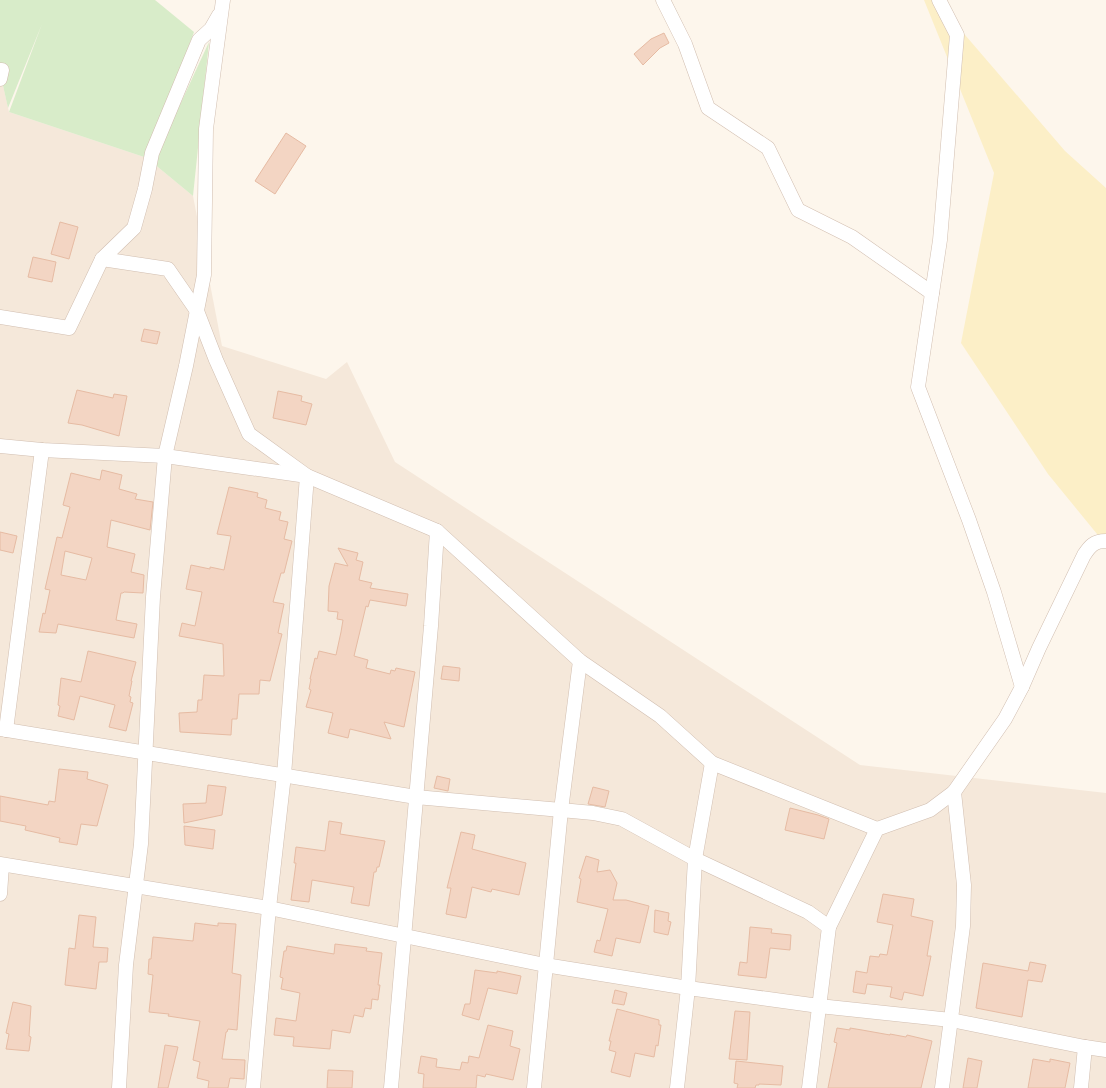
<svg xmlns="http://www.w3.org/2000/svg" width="1106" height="1088" font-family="Poppins,sans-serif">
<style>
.residential{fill:#f5e8da}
.green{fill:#d8ecc9}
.sand{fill:#fcefc7}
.building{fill:#f3d5c3;stroke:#e6bba3;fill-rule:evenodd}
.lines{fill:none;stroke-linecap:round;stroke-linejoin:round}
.street-casing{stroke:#d1beb0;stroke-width:15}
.street{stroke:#fff;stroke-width:14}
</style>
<rect width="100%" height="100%" fill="#fdf6ec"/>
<!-- residential -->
<path class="residential" d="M0,72L9,112L147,158L193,196L222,346L326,379L347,362L395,462L860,765L1106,793V1088H0Z"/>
<!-- green -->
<g class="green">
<path d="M0,0H155L194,32L147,158L9,112L42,24L8,108L0,72Z"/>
<path d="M209,42L193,196L153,163Z"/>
</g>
<!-- sand -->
<path class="sand" d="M924,0H935L1065,151L1106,188V545L1048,474L961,343L994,173Z"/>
<!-- building -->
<g class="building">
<path d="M664,33L669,43L660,48L643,65L634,54L651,39Z"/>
<path d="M286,133L306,146L275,194L255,181Z"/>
<path d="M60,222L78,227L69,259L51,254Z"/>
<path d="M33,257L56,262L52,282L28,277Z"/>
<path d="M144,329L160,332L157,344L141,341Z"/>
<path d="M77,390L113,398L114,394L127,396L119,436L82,425L68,423Z"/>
<path d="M278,391L302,396L301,401L312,404L306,425L273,418Z"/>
<path d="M102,470L122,475L119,489L137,494L135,499L153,502L150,530L111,520L107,547L135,554L131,572L144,575L143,593L124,592L123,593H121L116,620L137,624L134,638L58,624L56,633L39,632L43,613L45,614L50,590L45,589L57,537L62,538L70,507L63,505L71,473L100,480ZM65,551L92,558L86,580L61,575Z"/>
<path d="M229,487L258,493L257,497L267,500L265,508L281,512L279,520L288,522L284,539L292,541L284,573H281L273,602L284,604L278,633L282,634L270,681L260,680L259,694H239L237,719H232L231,735L180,732L179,713L197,712L198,700H202L204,675L224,676L223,644L179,636L182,623L195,626L202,592L186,589L191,565L210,569V567L224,570L231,536L217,534Z"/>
<path d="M0,532L17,536L13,553L0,550Z"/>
<path d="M338,548L358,553L356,560L363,562L359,580L372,583L370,588L408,594L406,606L370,600L368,607L366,606L354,656L368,660L366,668L390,674L391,670L395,671L396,668L415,672L404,727L384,722L391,739L350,729L348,738L328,733L333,713L306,707L311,690L309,689L311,679H310L315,658L317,659L319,651L336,655L341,632L343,620L337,619L338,612L328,611L329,586L335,563L348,566Z"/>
<path d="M88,651L136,662L131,681H132L129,696L131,697L130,702L133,703L126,731L109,727L115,705L80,696L74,720L58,716L60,706L58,705L61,678L81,682Z"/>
<path d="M443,666L460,668L459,681L441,679Z"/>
<path d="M59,769L88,772L87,779L108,785L97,826L81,824L77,845L59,842L60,838L25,830L26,826L0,821V796L48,805L49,801L55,802Z"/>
<path d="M437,776L450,779L448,791L434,788Z"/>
<path d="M208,785L226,787L222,815L184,823L183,804L206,803Z"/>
<path d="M593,787L609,791L605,807L588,804Z"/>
<path d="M790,808L818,815L829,819L824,839L785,830Z"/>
<path d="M329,821L342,823L340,834L385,841L379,867H377L376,872H374L369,906L351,903L354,887L312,880L309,902L291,900L296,863H294L296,847L325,851Z"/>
<path d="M184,826L215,830L213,849L185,845Z"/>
<path d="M461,832L475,835L472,849L526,863L519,895L492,889L491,892L472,887L466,918L446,914L451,888H447Z"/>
<path d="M586,856L599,860L597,872L610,870L617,883L613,900H626L649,906L640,943L616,938L612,956L594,952L597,940L600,941L608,909L577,902L581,879L579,878Z"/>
<path d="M883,894L914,899L911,916L933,921L927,956H931L923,996L904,992L902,1000L890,997L892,987L867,984L865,994L853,992L856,971L867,973L870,956L879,957L880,954L887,955L893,925L877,922Z"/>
<path d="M655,910L669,913L668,921L671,922L668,935L654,932Z"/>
<path d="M79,915L96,917L93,947L108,948L107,962H99L96,989L65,985L69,948L75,949Z"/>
<path d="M195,923L218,926V923L236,924L232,973L241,975L237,1030L228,1029L227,1032H226L222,1059L245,1060L244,1079L230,1078L228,1088H208L209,1081L197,1078L200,1062L193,1060L200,1021L168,1016L169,1014L149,1012L153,975L148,974L149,959H151L153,937L193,941Z"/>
<path d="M750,927L772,929L771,933L791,935L790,950L770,948L766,978L738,975L740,962L747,963Z"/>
<path d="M335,944L367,948L366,951L382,953L378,985H380L378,1000L372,999L371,1009L365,1008L363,1017L354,1015L350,1033L332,1030L330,1049L293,1046L294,1037L274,1035L276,1018L296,1021L300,993L281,989L283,978L280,977L284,951H286L287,946L334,954Z"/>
<path d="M1030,962L1046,965L1042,982L1028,980L1022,1017L976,1008L983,963L1028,971Z"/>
<path d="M475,970L497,973V971L521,976L517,994L488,988L479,1020L462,1015L465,1004H470Z"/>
<path d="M615,990L627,993L624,1005L612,1003Z"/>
<path d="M13,1002L31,1006L29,1036L31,1037L29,1051L6,1049L9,1034L6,1033Z"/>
<path d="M617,1009L659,1020V1025H661L658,1046L656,1045L654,1057L635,1053L630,1077L611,1072L616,1052L609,1050L611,1041H609Z"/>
<path d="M735,1011L750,1012L747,1060L729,1059Z"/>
<path d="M488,1025L513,1031L510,1046L520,1049L513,1080L486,1074L485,1077L477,1075L476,1088H423L424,1074L418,1073L421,1056L437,1059L436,1067L460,1070L462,1062L468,1063L469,1056L479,1058Z"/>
<path d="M837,1028L850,1030V1028L862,1030L890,1035V1034L906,1037L907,1035L932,1041L921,1088H828L837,1043L834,1042Z"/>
<path d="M165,1045L178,1047L168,1088H158Z"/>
<path d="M968,1058L982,1061L977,1088H963Z"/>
<path d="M1033,1059L1050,1062V1059L1070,1063L1065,1088H1028Z"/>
<path d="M736,1061L783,1066L781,1085L759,1084V1085H756L755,1088H737L738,1084L734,1083Z"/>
<path d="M328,1070L353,1071L352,1088H327Z"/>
</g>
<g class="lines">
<!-- street casing -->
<g class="street-casing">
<g id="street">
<path d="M663,0L685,44L708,108L768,148L798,210L852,237L932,293"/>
<path d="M939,0L957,35L940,240L918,387L969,520L994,592L1022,687"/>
<path d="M0,70H2L0,79"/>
<path d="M102,259L168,269L197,311L216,360L249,434L307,476L284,775L269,908L253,1088"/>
<path d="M0,317L69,328L102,259L134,228L145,189L152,153L199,40L211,29L219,15"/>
<path d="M0,446L42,450L165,456L307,476L437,531L580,661L660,716L712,763L877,829"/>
<path d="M0,729L416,797L561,810L593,813L622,819L695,859L808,912L829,927"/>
<path d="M6,730L42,450"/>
<path d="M0,864L269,908L545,965L688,988L819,1006L951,1020L1085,1047L1106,1050"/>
<path d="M0,894L2,865"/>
<path d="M119,1088L126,965L141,844L153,597L165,456L186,366L204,275L206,129L223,0"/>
<path d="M391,1088L431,626L437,531"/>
<path d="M534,1088L561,810L580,661"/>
<path d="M677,1088L688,988L695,859L712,763"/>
<path d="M809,1088L829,927L877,829L930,810L954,792L1005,719L1022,687L1039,648L1084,555C1090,546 1094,541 1106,541"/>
<path d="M942,1088L963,926L964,885L954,792"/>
<path d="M1081,1088L1085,1047"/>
</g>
</g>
<!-- street -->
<use href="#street" class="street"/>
</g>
</svg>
